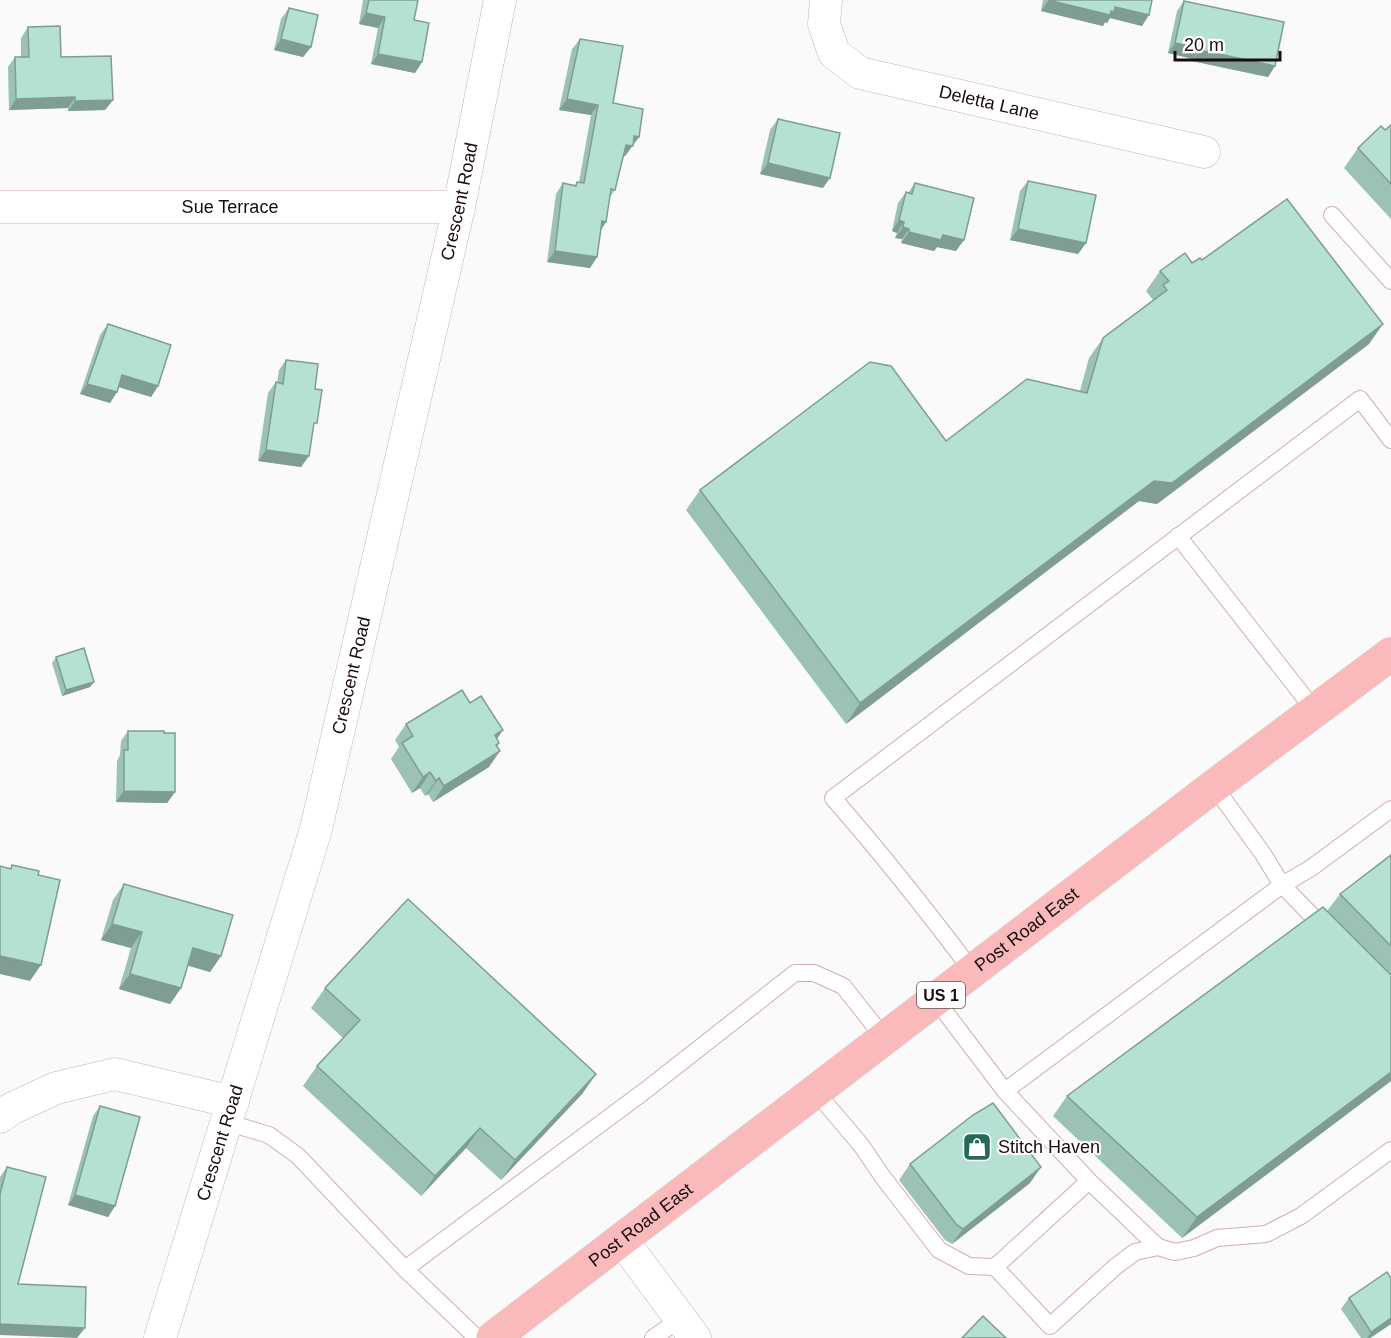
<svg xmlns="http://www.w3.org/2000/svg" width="1391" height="1338" font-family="Arial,sans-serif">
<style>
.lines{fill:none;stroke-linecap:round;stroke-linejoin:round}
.lane-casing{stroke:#d5acab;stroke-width:18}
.street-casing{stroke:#d5acab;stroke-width:33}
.primary-casing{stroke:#d6d3d3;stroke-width:34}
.lane{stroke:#fff;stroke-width:16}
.street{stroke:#fff;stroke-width:32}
.primary{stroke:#fab9ba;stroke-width:33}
.wall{fill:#9cc1b6}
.shaded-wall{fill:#7f9d94}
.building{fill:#b5e0d4;stroke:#7f9d94;stroke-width:1.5}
.labels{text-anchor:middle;stroke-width:4.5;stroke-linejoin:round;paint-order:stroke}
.shield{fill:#fff;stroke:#5f5555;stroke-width:1.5}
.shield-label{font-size:16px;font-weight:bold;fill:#1a0c0c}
.street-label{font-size:18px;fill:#1a0c0c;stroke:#fff}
.poi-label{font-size:18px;fill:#1a0c0c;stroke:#fff;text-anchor:start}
</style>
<rect width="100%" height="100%" fill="#fafafa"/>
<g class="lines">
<!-- lane casing -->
<g class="lane-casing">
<g id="lane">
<path d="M1332,215L1391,281"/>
<path d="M1178,536L1315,711"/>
<path d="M1327,931L1282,885L1311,868L1391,809"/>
<path d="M973,972C928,912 882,854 833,798L1360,399L1391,440"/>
<path d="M1005,1091L1282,885L1263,854L1214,786"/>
<path d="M816,1092L861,1145L882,1176L939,1250L969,1266L995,1267L1089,1181L1005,1091L936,1000"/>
<path d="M226,1122L269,1135L298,1156L405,1269L477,1338"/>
<path d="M1089,1181L1158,1247"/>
<path d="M995,1267L1050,1326L1115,1267L1135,1252L1158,1247L1175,1252L1194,1248L1217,1238L1266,1234L1301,1216L1391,1150"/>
<path d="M405,1269L646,1090L795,973H814L843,986L885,1039"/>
<path d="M653,1338L680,1319"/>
</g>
</g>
<!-- street casing -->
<g class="street-casing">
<g id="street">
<path id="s1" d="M826,0L824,24L834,53L860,73L1204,152"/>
<path id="s2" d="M0,207H459"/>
<path d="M0,1117L11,1109L56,1088L115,1074L233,1102"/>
<path d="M622,1240L695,1338"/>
<path id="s3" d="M160,1338L316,829L459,207L500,0"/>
</g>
</g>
<!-- primary casing -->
<g class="primary-casing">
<g id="primary">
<path id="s4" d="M493,1338L1214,786L1391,654"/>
</g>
</g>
<!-- lane -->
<use href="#lane" class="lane"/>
<!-- street -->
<use href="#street" class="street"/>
<!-- primary -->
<use href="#primary" class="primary"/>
</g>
<!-- wall -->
<g class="wall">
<path d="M363,0H418L414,20L422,62L415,73L371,64L378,28L359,24Z"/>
<path d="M1043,0H1152L1142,26L1110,18L1107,23L1105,22L1103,26L1041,11Z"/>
<path d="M1184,1L1275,66L1268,77L1192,61L1193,59L1168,53L1177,11Z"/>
<path d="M289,8L311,47L303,57L274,50L281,19Z"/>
<path d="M28,27L61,57L113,100L105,110L68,111V108L9,110L8,67L15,57H21V38Z"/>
<path d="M580,39L613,103L639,137L625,156H623L615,190L610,197L606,222L601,230L597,257L590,268L547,262L556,194L563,183L575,185L577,182H579L591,115L559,110L572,49Z"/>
<path d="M778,119L823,188L760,174L770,130Z"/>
<path d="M1391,125V219L1344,168L1358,148L1385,130Z"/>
<path d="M1028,181L1086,243L1078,254L1010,240L1020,191Z"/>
<path d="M915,183L956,251L937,247L934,251L901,243L902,239L895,238L897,233L892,231L898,203L906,192L908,193Z"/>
<path d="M1202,260L1369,344L1157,504L1139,501L846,724L686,510L700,490L946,441L1080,391L1089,358L1103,338L1153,300L1146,291L1160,271Z"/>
<path d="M108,324L158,386L151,397L119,387L110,403L80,394L100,335Z"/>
<path d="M286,360L315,389L313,430L301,467L258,461L268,393L276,382L277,383L279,370Z"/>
<path d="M56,657L90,687L62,696L52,663Z"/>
<path d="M470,703L499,743L497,747L489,767L433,802L428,794L425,796L420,788L412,793L391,759L399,747L395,740L406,724Z"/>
<path d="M128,731L175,792L167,803L116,802L117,761L120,755L121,741Z"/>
<path d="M1391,855V1081L1182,1238L1053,1116L1067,1096L1327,911L1340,894Z"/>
<path d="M124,884L221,956L210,972L188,965L181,988L170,1004L119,989L131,948L101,940L113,900Z"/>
<path d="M325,988L596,1074L582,1094L501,1180L466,1148L421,1196L303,1086L317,1066L343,1038L311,1008Z"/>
<path d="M100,1106L115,1206L108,1217L68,1205L93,1116Z"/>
<path d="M910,1164L1030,1183L952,1244L945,1240L899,1180Z"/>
<path d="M7,1167L0,1335V1177Z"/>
<path d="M1349,1298L1391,1324L1370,1338H1361L1341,1309Z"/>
</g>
<!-- shaded-wall -->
<g class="shaded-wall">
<path d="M1048,1L1115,7L1149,15L1142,26L1110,18L1107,23L1105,22L1103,26L1041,11Z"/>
<path d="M366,13L385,17L378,28L359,24Z"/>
<path d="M281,39L311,47L303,57L274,50Z"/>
<path d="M1175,43L1200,48L1193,59L1168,53Z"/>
<path d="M1200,50L1275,66L1268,77L1192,61Z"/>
<path d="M378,54L422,62L415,73L371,64Z"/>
<path d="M75,97L68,108L9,110L16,99Z"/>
<path d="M567,99L598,105L591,115L559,110Z"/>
<path d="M113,100L105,110L68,111L75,101Z"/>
<path d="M634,136L639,137L625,156L619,155L626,145Z"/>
<path d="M768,163L830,178L823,188L760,174Z"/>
<path d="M899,220L904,222L897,233L892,231Z"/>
<path d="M602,221L606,222L599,233Z"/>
<path d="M903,227L909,229L902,239L895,238Z"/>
<path d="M1018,229L1086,243L1078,254L1010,240Z"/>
<path d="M909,232L943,235L964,240L956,251L937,247L934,251L901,243Z"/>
<path d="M555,251L597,257L590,268L547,262Z"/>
<path d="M1383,324L1369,344L1157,504L1139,501L846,724L860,703L1154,481Z"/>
<path d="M122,375L158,386L151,397L115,386Z"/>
<path d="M87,384L117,392L110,403L80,394Z"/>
<path d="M266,450L309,456L301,467L258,461Z"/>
<path d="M94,682L90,687L62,696L66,690Z"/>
<path d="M503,730L492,746L495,735Z"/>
<path d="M499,743L489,758L500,751L489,767L433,802L444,786Z"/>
<path d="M430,772L420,788L412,793L423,777Z"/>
<path d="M439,778L428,794L425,796L436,781Z"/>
<path d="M124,791L175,792L167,803L116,802Z"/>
<path d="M112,924L142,932L131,948L101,940Z"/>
<path d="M193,948L221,956L210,972L182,964Z"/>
<path d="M0,956L41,965L30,981L0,974Z"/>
<path d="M130,974L181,988L170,1004L119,989Z"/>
<path d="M1391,1072V1081L1182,1238L1197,1217Z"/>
<path d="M596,1074L582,1094L501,1180L515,1160Z"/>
<path d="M480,1128L466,1148L421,1196L435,1176Z"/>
<path d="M1041,1167L1030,1183L952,1244L963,1229Z"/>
<path d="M75,1195L115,1206L108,1217L68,1205Z"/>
<path d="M1391,1318V1324L1370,1338H1367L1371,1332Z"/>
<path d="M0,1324L85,1328L77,1338L0,1335Z"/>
</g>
<!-- building -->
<g class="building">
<path d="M369,0H418L414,20L429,23L422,62L378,54L385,17L366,13Z"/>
<path d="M1048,0H1152L1149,15L1115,7L1114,12L1111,11L1110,15Z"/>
<path d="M1184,1L1284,22L1275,66L1200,50V48L1175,43Z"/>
<path d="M289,8L318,15L311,47L281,39Z"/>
<path d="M60,26L61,57L111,56L113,100L75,101V97L16,99L15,57H29L28,27Z"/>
<path d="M580,39L623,46L613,103L643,109L639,137L634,136L633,146L626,145L615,190L611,189L606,222L602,221L597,257L555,251L563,183L576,186L577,182L584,183L598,105L567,99Z"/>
<path d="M778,119L840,133L830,178L768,163Z"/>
<path d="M1391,125V184L1358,148L1381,126L1385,130Z"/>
<path d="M1028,181L1096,195L1086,243L1018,229Z"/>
<path d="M915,183L974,198L964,240L943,235L941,240L909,232V229L903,227L904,222L899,220L906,192L912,194Z"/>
<path d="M1287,199L1383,324L1172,483L1154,481L860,703L700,490L870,362L891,366L946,441L1027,379L1087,393L1103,338L1167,290L1163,285L1169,281L1160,271L1185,253L1192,263L1200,258L1202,260Z"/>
<path d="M108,324L171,345L158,386L122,375L117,392L87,384Z"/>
<path d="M286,360L318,364L315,389L322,390L317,423H314L309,456L266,450L276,382L283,384Z"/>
<path d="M84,648L94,682L66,690L56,657Z"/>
<path d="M462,690L470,703L481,696L503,730L495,735L499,743L496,745L500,751L444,786L439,778L436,781L430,772L423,777L402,743L413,736L406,724Z"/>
<path d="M128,731H164V733H175V792L124,791V750H128Z"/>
<path d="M1391,855V946L1340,894Z"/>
<path d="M12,865L39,871L38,875L60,880L41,965L0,956V866L11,869Z"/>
<path d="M124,884L233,915L221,956L193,948L181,988L130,974L142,932L112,924Z"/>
<path d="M408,899L596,1074L515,1160L480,1128L435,1176L317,1066L360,1020L325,988Z"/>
<path d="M1323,907L1391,975V1072L1197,1217L1067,1096Z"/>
<path d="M993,1103L1041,1167L963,1229L956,1224L910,1164L973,1115Z"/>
<path d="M100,1106L140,1117L115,1206L75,1195Z"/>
<path d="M7,1167L46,1177L18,1284L86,1287L85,1328L0,1324V1194Z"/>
<path d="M1387,1272L1391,1278V1318L1371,1332L1349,1298Z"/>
<path d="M983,1316L1006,1338H962Z"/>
</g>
<!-- icons -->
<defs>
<g id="shop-square" transform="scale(1.5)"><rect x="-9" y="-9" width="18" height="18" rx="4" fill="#26695a" stroke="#fff"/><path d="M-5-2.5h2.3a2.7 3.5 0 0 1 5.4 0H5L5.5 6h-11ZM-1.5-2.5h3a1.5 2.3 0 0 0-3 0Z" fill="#fff"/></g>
</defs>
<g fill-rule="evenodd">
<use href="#shop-square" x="977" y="1147"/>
</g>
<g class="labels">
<!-- shield labels -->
<rect class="shield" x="917" y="982" width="48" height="26" rx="4.5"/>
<g class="shield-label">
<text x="941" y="1001">US 1</text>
</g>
<!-- street labels -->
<g class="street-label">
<text dy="6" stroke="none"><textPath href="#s1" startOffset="220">Deletta Lane</textPath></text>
<text dy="6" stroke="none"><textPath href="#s3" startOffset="1176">Crescent Road</textPath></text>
<text dy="6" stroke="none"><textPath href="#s2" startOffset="230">Sue Terrace</textPath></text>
<text dy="6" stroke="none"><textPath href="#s3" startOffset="690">Crescent Road</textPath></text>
<text dy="6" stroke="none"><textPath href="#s4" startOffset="672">Post Road East</textPath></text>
<text dy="6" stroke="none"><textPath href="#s3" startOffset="204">Crescent Road</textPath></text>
<text dy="6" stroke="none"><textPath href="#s4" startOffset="186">Post Road East</textPath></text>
</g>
<!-- poi labels -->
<g class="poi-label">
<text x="998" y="1153">Stitch Haven</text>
</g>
</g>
<!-- scale -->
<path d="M1175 51v9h105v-9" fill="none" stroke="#1a0c0c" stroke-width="3"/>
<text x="1184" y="51" font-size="18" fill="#1a0c0c" stroke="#ffffff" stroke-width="4.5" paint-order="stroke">20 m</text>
</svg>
